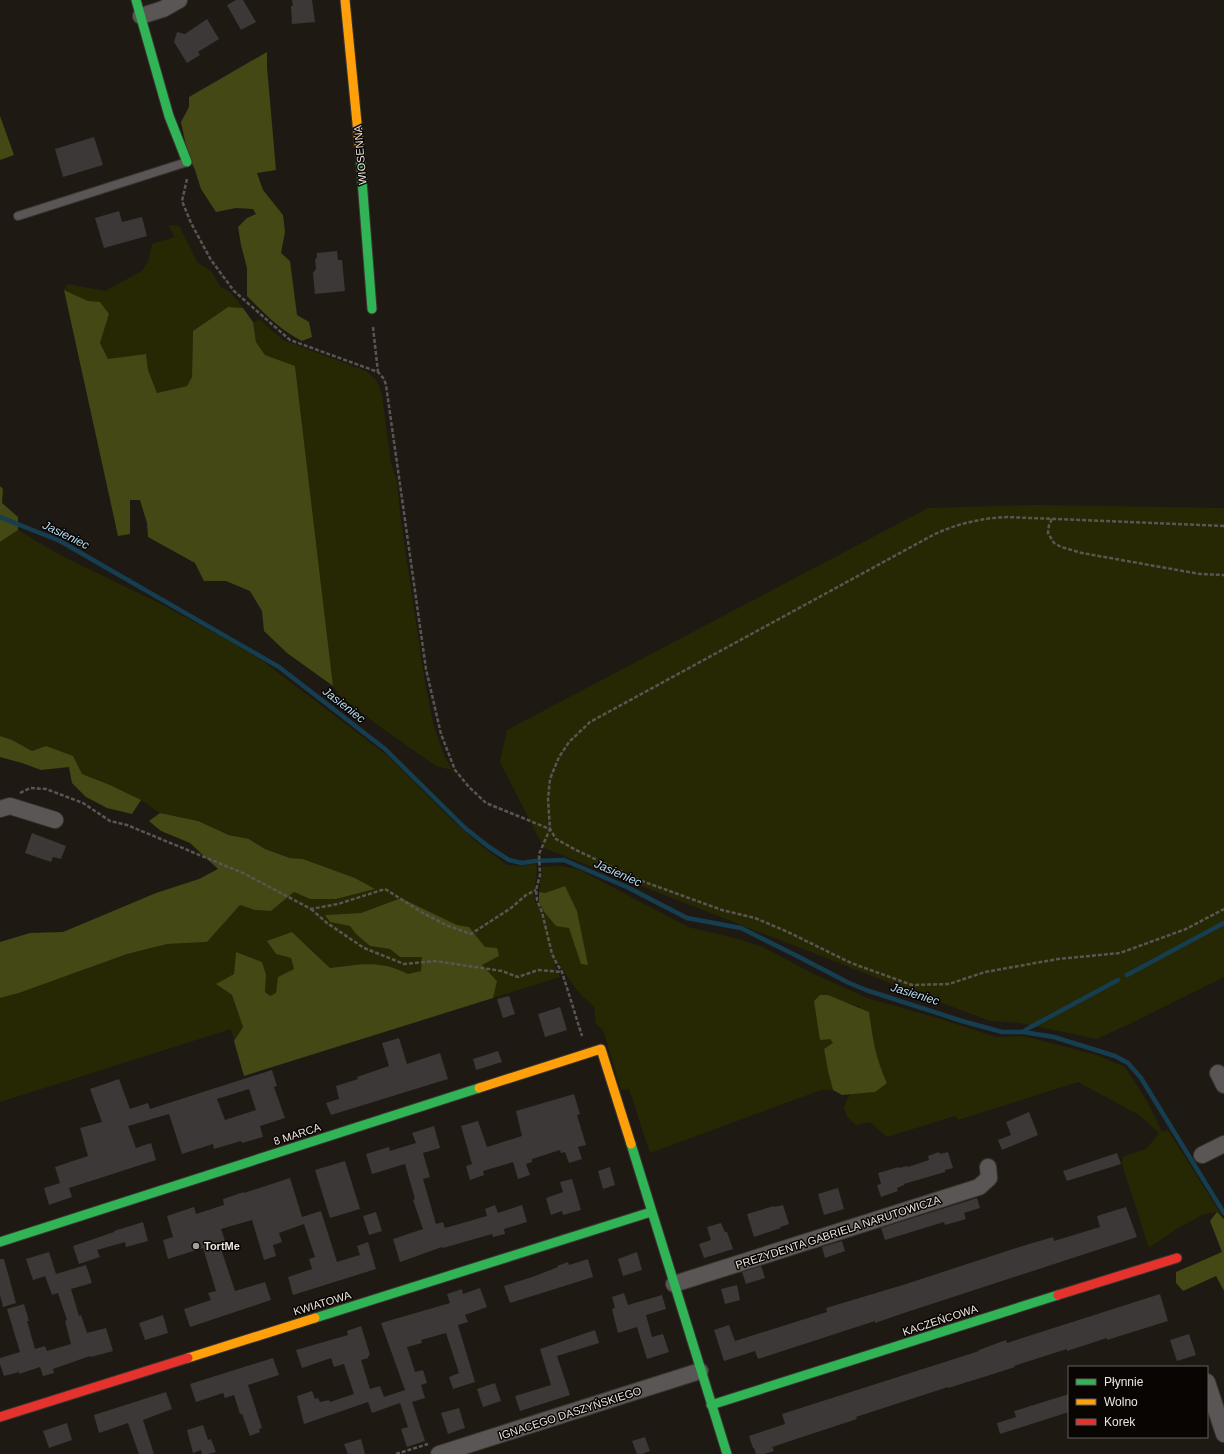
<svg xmlns="http://www.w3.org/2000/svg" width="1224" height="1454" font-family="Helvetica,sans-serif">
<style>
.green{fill:#262803}
.forest{fill:#444814}
.lines{fill:none;stroke-linecap:round;stroke-linejoin:round}
.stream{stroke:#153e50;stroke-width:4.5}
.building{fill:#3b3837;fill-rule:evenodd}
.lane-casing{stroke:#3b3631;stroke-width:10}
.street-casing{stroke:#3b3631;stroke-width:18}
.fast-casing{stroke:#3b3631;stroke-width:11}
.slow-casing{stroke:#3b3631;stroke-width:11}
.jam-casing{stroke:#3b3631;stroke-width:11}
.path{stroke:#5a5554;stroke-width:2.5;stroke-dasharray:4 2;stroke-linecap:butt}
.lane{stroke:#595655;stroke-width:8}
.street{stroke:#595655;stroke-width:16}
.fast{stroke:#30b455;stroke-width:9}
.slow{stroke:#ff9f0a;stroke-width:9}
.jam{stroke:#e5322d;stroke-width:9}
.poi-dot{fill:#a59e98;stroke:#090503;stroke-width:1.5}
.labels{text-anchor:middle;stroke-width:3;stroke-linejoin:round;paint-order:stroke}
.street-label{font-size:11px;fill:#ede5df;stroke:#090503}
.poi-label{font-size:11px;font-weight:bold;fill:#ede5df;stroke:#090503;text-anchor:start}
.water-label{font-size:12px;font-style:italic;fill:#b5def4;stroke:#090503}
</style>
<rect width="100%" height="100%" fill="#1f1914"/>
<!-- green -->
<g class="green">
<path d="M168,225L179,226L198,263L211,271L221,287L231,293L243,308L228,307L193,331L192,377L187,386L157,393L148,370L146,354L108,360L100,343L109,314L88,301L64,290L68,284L105,291L142,271L149,260L152,244L175,237Z"/>
<path d="M260,320L283,340L366,371L377,381L382,395L391,463L397,481L401,521L425,683L434,727L445,757L452,770L436,766L383,729L339,695L333,686L295,366L265,355L256,342L253,322Z"/>
<path d="M1038,505L1224,508V977L1127,1025L1097,1039L1020,1023L990,1021L918,994L544,848L500,762L507,730L928,508Z"/>
<path d="M18,530L58,554L161,604L233,643L264,662L388,756L451,819L479,844L507,865L521,866L533,864L536,865C539,878 532,888 535,903L539,902L545,913L569,928L587,965L577,911L565,886L545,893L539,892L542,867L560,866L580,870L688,927L735,938L763,947L814,974L870,999L938,1018L996,1037L1024,1036L1097,1055L1125,1067L1148,1103L1162,1132L1168,1130L1222,1216L1217,1212L1204,1214L1175,1230L1149,1248L1122,1164L1123,1157L1147,1148L1159,1133L1139,1115L1078,1082L958,1120L955,1116L887,1137L870,1122L856,1125L847,1117L844,1107L850,1094L875,1092L887,1082L879,1065L873,1041L860,1007L844,1002L830,1039L834,1043L824,1049L828,1071L833,1090H821L650,1153L629,1089L621,1090L603,1030L596,1024L594,1006C578,995 569,978 558,963L554,964L560,977L493,998L496,981L482,965L485,947L469,927L457,925L401,898L361,913L325,915L331,922L350,926L356,934L370,946L390,949L400,957H422V971L408,974L396,968L350,965L330,968L315,953L292,932L276,954L291,958L294,969L279,977L276,993L270,996L265,992L266,975L236,952L234,974L217,985L232,995L243,1027L234,1041L231,1029L0,1102V998L19,993L127,954L167,944L207,942L240,905L255,910L271,911L294,892L310,899H336L374,889L355,878L303,859L291,858L265,849L249,839L230,835L198,821L160,813L141,800L110,785L82,774L46,746L32,751L12,740L0,736V542Z"/>
</g>
<!-- forest -->
<g class="forest">
<path d="M267,52V67L276,170L257,173L263,190L283,215L285,232L281,253L290,261L297,315L309,322L312,337L302,341C280,330 264,313 247,296V268L241,245L238,227L247,218L256,214L253,209L236,208L216,212L201,189L195,170L188,155L181,122L189,107V97Z"/>
<path d="M0,116L14,155L0,160Z"/>
<path d="M64,290L88,301L100,302L109,314L100,343L108,359L146,354L148,370L157,393L187,386L192,377L193,331L228,307L243,308L253,322L256,342L265,355L295,366L333,686L287,653L264,631L262,611L250,591L226,581H204L195,563L148,537L147,523L140,500H130V534L118,536Z"/>
<path d="M0,486L3,489L2,503L18,517V530L0,542Z"/>
<path d="M0,736L12,740L32,751L46,746L73,756L82,774L110,785L141,800L132,814L107,808L86,797L72,783L69,767L41,770L22,763L0,757Z"/>
<path d="M160,813L198,821L229,835L249,839L265,849L290,858L303,859L355,878L375,889L336,899H310L294,892L271,911L255,910L240,905L207,942L167,944L127,954L19,993L0,998V942L30,933L63,932L156,893L199,879L218,869L190,843L161,831L149,821Z"/>
<path d="M565,886L577,911L588,965L581,964L569,928L556,926L545,913L539,902V892L545,893Z"/>
<path d="M401,898L457,925L469,927L485,947L497,948L499,956L482,965L497,981L493,998L244,1076L234,1041L243,1027L232,995L216,984L234,974L236,952L262,962L266,975L265,992L270,996L276,993L278,977L294,969L291,958L276,954L267,941L292,932L330,968C359,964 382,960 408,974L421,971L422,957H400L390,949L370,946L356,934L350,926L330,922L325,915L361,913Z"/>
<path d="M820,995H828L869,1012C873,1039 875,1057 887,1083L875,1092L842,1095L833,1090L828,1071L824,1049L833,1043L830,1039L820,1040L814,1001Z"/>
<path d="M1217,1212L1224,1219V1291L1216,1276L1183,1291L1176,1283V1272L1222,1252L1210,1221Z"/>
</g>
<g class="lines">
<!-- stream -->
<g class="stream">
<path d="M0,517L60,541L279,667L385,749L465,828L489,847L509,860L522,863L535,861L564,860L629,888L687,918L741,928L803,959L849,983L866,990L962,1021L1002,1032H1023L1054,1037L1115,1056L1128,1063L1141,1078L1224,1213"/>
<path d="M1127,975L1224,923"/>
<path d="M1023,1032L1027,1029L1118,980"/>
</g>
</g>
<!-- building -->
<g class="building">
<path d="M236,0H243L256,22L241,30L227,5Z"/>
<path d="M292,0H312L315,22L292,24L291,6H293Z"/>
<path d="M207,19L219,39L198,52L200,55L187,63L174,42L177,32L185,34Z"/>
<path d="M94,137L103,165L63,177L55,149Z"/>
<path d="M119,211L122,222L142,217L147,236L104,248L95,218Z"/>
<path d="M337,251L338,260H342L345,291L315,294L313,273L316,269L315,259L317,258V253Z"/>
<path d="M32,833L66,846L61,859L53,857L51,862L25,853Z"/>
<path d="M509,996L515,1014L503,1018L497,999Z"/>
<path d="M560,1007L567,1030L545,1037L538,1014Z"/>
<path d="M399,1038L407,1064L440,1053L448,1079L331,1115L326,1103L339,1099L336,1086L358,1079L357,1077L389,1066L382,1043Z"/>
<path d="M498,1051L502,1062L476,1070L473,1059Z"/>
<path d="M272,1070L277,1086L274,1087L285,1118L260,1126L263,1137L242,1143L241,1141L214,1149L213,1144L182,1154L169,1114L128,1126L136,1148L151,1143L156,1160L69,1188L72,1197L49,1205L44,1188L60,1183L55,1167L88,1156L80,1128L102,1122L90,1089L119,1079L130,1109L148,1103L150,1109ZM249,1089L256,1110L225,1120L217,1099Z"/>
<path d="M574,1094L580,1114L577,1115L586,1145L578,1147L582,1159L569,1163L565,1152L561,1153L560,1150L532,1159V1162L526,1164L530,1175L518,1179L513,1162L483,1171L484,1175L470,1180L466,1166L472,1164L461,1126L478,1121L487,1147L522,1136L516,1111Z"/>
<path d="M1029,1112L1038,1135L1002,1150L998,1140L1011,1135L1006,1122Z"/>
<path d="M434,1126L440,1148L423,1153L430,1177L423,1179L436,1224L443,1222L445,1228L487,1216L485,1209L495,1205L498,1213L522,1205L527,1222L504,1229L505,1234L493,1237L492,1234L443,1248L442,1247L400,1262L393,1239L423,1229L413,1200L415,1199L405,1164L372,1174L366,1154L389,1147L390,1151L416,1143L412,1133Z"/>
<path d="M939,1152L940,1154L948,1152L953,1168L945,1170V1172L904,1184V1185L897,1188L898,1191L881,1197L877,1185L881,1184L878,1173L899,1167V1168L907,1166L908,1167L929,1160L928,1156Z"/>
<path d="M1117,1153L1121,1164L1067,1181L1063,1171Z"/>
<path d="M345,1161L360,1209L330,1218L315,1170Z"/>
<path d="M610,1167L615,1185L603,1189L598,1171Z"/>
<path d="M290,1178L302,1217L321,1211L337,1262L360,1255L357,1246L368,1242L376,1269L293,1295L288,1277L312,1269L309,1259L315,1257L304,1224L279,1233L282,1242L273,1245L276,1256L264,1260L252,1220L221,1229L225,1241L219,1243L235,1291L265,1282L271,1300L190,1327L184,1309L211,1300L208,1293L216,1291L203,1248L168,1259L163,1240L173,1237L167,1216L194,1207L196,1214L224,1205L223,1199L244,1192V1193Z"/>
<path d="M572,1179L581,1210L563,1215L562,1211L551,1215L546,1198L563,1192L560,1182Z"/>
<path d="M838,1188L844,1209L824,1215L818,1194Z"/>
<path d="M977,1198L980,1208L964,1213L966,1219L945,1225L944,1222L885,1240L881,1228Z"/>
<path d="M783,1205L789,1224L780,1227L781,1228L754,1237L747,1214L774,1206L775,1207Z"/>
<path d="M1126,1207L1137,1237L901,1314L875,1323V1321L758,1359L755,1351L724,1361L714,1330L729,1325L735,1341L827,1312L826,1308L906,1284L1013,1249L1053,1237L1054,1241L1100,1227L1097,1216Z"/>
<path d="M376,1212L382,1231L369,1235L363,1216Z"/>
<path d="M143,1222L148,1241L126,1247L125,1242L97,1250L100,1257L79,1264L73,1246L114,1232V1231Z"/>
<path d="M721,1223L725,1232H727L733,1249L704,1258L699,1244L711,1240L707,1227Z"/>
<path d="M842,1241L845,1251L825,1258L822,1247Z"/>
<path d="M49,1252L56,1274L86,1265L92,1283L71,1289L79,1316L81,1315L87,1333L106,1328L113,1351L91,1357L90,1356L53,1369L54,1373L43,1376L40,1367L19,1374V1372L4,1376L0,1364V1358L20,1352L7,1309L24,1304L29,1321H27L35,1349L45,1346L47,1351L71,1344L65,1321L67,1320L58,1293L52,1295L45,1276L33,1280L26,1259Z"/>
<path d="M637,1252L642,1270L623,1276L618,1259Z"/>
<path d="M0,1259H4L16,1303L3,1307L0,1295Z"/>
<path d="M588,1259L593,1277L510,1303L504,1286L535,1276L558,1267L557,1266L568,1262L569,1265Z"/>
<path d="M761,1266L765,1278L746,1284L742,1272Z"/>
<path d="M737,1285L740,1300L725,1304L721,1289Z"/>
<path d="M480,1288L487,1307L465,1315L468,1322L458,1325L475,1382L453,1389L449,1377L459,1373L446,1333L421,1340L422,1343L407,1347L415,1372L423,1370L427,1383L421,1385L425,1398L412,1402L425,1441L407,1447L401,1429L408,1427L400,1403L372,1413L368,1402L304,1424L297,1396L312,1391L315,1399L318,1398L320,1402L329,1400L330,1402L354,1394L344,1364L334,1367L331,1358L302,1368L296,1350L348,1335L347,1331L361,1326L370,1355L368,1356V1358L361,1360L370,1389L380,1386L384,1397L405,1390L381,1323L450,1303L447,1294L462,1289L463,1294Z"/>
<path d="M624,1293L628,1305L662,1295L666,1309L646,1315L652,1337L663,1334L669,1352L647,1359L637,1327L618,1333L612,1309L615,1308L612,1297Z"/>
<path d="M1160,1294L1168,1321L1107,1340V1338L1067,1351V1349L1014,1366L1015,1367L987,1376L948,1388V1387L856,1417L857,1419L772,1447L774,1451L764,1454H756L754,1448H753L749,1436L785,1424L782,1414L979,1351V1350L1006,1340L1007,1343Z"/>
<path d="M163,1315L168,1333L145,1340L139,1323Z"/>
<path d="M595,1330L599,1343L557,1356L570,1395L520,1411L515,1396L551,1385L540,1349Z"/>
<path d="M1189,1334L1196,1355L1177,1361L1170,1340Z"/>
<path d="M273,1358L279,1375L248,1385L262,1428L259,1429L260,1432L250,1436L242,1414H240L234,1395L225,1398L223,1393L196,1402L190,1384Z"/>
<path d="M495,1383L501,1401L483,1407L477,1389Z"/>
<path d="M166,1392L172,1409L143,1420L154,1454H139L128,1423L99,1433L94,1415Z"/>
<path d="M1069,1394V1412L1000,1434L997,1423L1016,1417L1014,1411Z"/>
<path d="M459,1408L465,1428L448,1434L441,1413Z"/>
<path d="M67,1423L72,1440L49,1448L43,1431Z"/>
<path d="M203,1425L208,1440L211,1439L216,1452L208,1454H202L201,1450L193,1453L187,1430Z"/>
<path d="M645,1437L650,1451L642,1454H637L632,1441Z"/>
<path d="M361,1439L365,1454H348L344,1444Z"/>
</g>
<g class="lines">
<!-- lane casing -->
<g class="lane-casing">
<path id="lane" d="M18,216L187,162"/>
</g>
<!-- street casing -->
<g class="street-casing">
<g id="street">
<path d="M141,16L163,9L179,0"/>
<path d="M0,809L10,806L55,820"/>
<path d="M1218,1073L1224,1085"/>
<path d="M1202,1155L1224,1144"/>
<path d="M674,1284L979,1187L989,1178L988,1167"/>
<path d="M1207,1382L1224,1434"/>
<path d="M439,1454L700,1371"/>
</g>
</g>
<!-- fast casing -->
<g class="fast-casing">
<g id="fast">
<path d="M136,0L169,116L187,162"/>
<path d="M360,154L372,309"/>
<path d="M631,1144L727,1454"/>
<path d="M0,1242L479,1088"/>
<path d="M315,1318L651,1212"/>
<path d="M711,1405L1058,1295"/>
</g>
</g>
<!-- slow casing -->
<g class="slow-casing">
<g id="slow">
<path d="M345,0L360,154"/>
<path d="M479,1088L601,1049L631,1144"/>
<path d="M188,1358L315,1318"/>
</g>
</g>
<!-- jam casing -->
<g class="jam-casing">
<g id="jam">
<path d="M1058,1295L1177,1258"/>
<path d="M0,1417L188,1358"/>
</g>
</g>
<!-- path -->
<g class="path">
<path d="M187,179L182,201L191,223L211,260L234,291L290,340L378,372L384,379L386,385L426,669L441,734L455,770L469,787L486,803L550,829L539,854L540,875L536,890L537,900L542,912L552,954L557,964L562,972L582,1036"/>
<path d="M373,327L378,372"/>
<path d="M1052,519L1049,525L1048,533L1054,543L1061,547L1082,553L1200,574L1224,575"/>
<path d="M1224,526L1007,517C981,518 956,524 933,535L590,722L569,742L559,757L550,779L548,799L550,829L556,839L576,850L639,880L722,910L755,918L788,932L851,963L912,985L949,984L985,972L1058,959L1120,953L1186,929L1224,909"/>
<path d="M20,793L30,788L46,789L83,803L110,821L127,825L243,873L311,909L338,904L385,889L423,913L446,925L471,934L511,908L526,895L536,890"/>
<path d="M311,909L327,923L364,948L404,964L435,961L502,971L518,977L538,970L562,972"/>
<path d="M396,1454L428,1444"/>
</g>
<!-- lane -->
<use href="#lane" class="lane"/>
<!-- street -->
<use href="#street" class="street"/>
<!-- fast -->
<use href="#fast" class="fast"/>
<!-- slow -->
<use href="#slow" class="slow"/>
<!-- jam -->
<use href="#jam" class="jam"/>
</g>
<!-- markers -->
<circle class="poi-dot" cx="196" cy="1246" r="4"/>
<g class="labels">
<!-- street labels -->
<g class="street-label">
<text transform="translate(360 155) rotate(-95)" y="4">WIOSENNA</text>
<text transform="translate(297 1134) rotate(-18)" y="4">8 MARCA</text>
<text transform="translate(838 1232) rotate(-18)" y="4">PREZYDENTA GABRIELA NARUTOWICZA</text>
<text transform="translate(322 1303) rotate(-17)" y="4">KWIATOWA</text>
<text transform="translate(940 1320) rotate(-18)" y="4">KACZEŃCOWA</text>
<text transform="translate(570 1413) rotate(-18)" y="4">IGNACEGO DASZYŃSKIEGO</text>
</g>
<!-- poi labels -->
<g class="poi-label">
<text x="204" y="1250">TortMe</text>
</g>
<!-- water labels -->
<g class="water-label">
<text transform="translate(66 535) rotate(26)" y="4">Jasieniec</text>
<text transform="translate(344 705) rotate(38)" y="4">Jasieniec</text>
<text transform="translate(618 873) rotate(24)" y="4">Jasieniec</text>
<text transform="translate(915 994) rotate(17)" y="4">Jasieniec</text>
</g>
</g>
<!-- legend -->
<rect x="1068" y="1366" width="140" height="72" fill="#090503" stroke="#645f5b"/>
<rect x="1076" y="1379" width="20" height="6" fill="#30b455" stroke="#645f5b"/>
<text x="1104" y="1386" font-size="12" fill="#ede5df">Płynnie</text>
<rect x="1076" y="1399" width="20" height="6" fill="#ff9f0a" stroke="#645f5b"/>
<text x="1104" y="1406" font-size="12" fill="#ede5df">Wolno</text>
<rect x="1076" y="1419" width="20" height="6" fill="#e5322d" stroke="#645f5b"/>
<text x="1104" y="1426" font-size="12" fill="#ede5df">Korek</text>
</svg>
